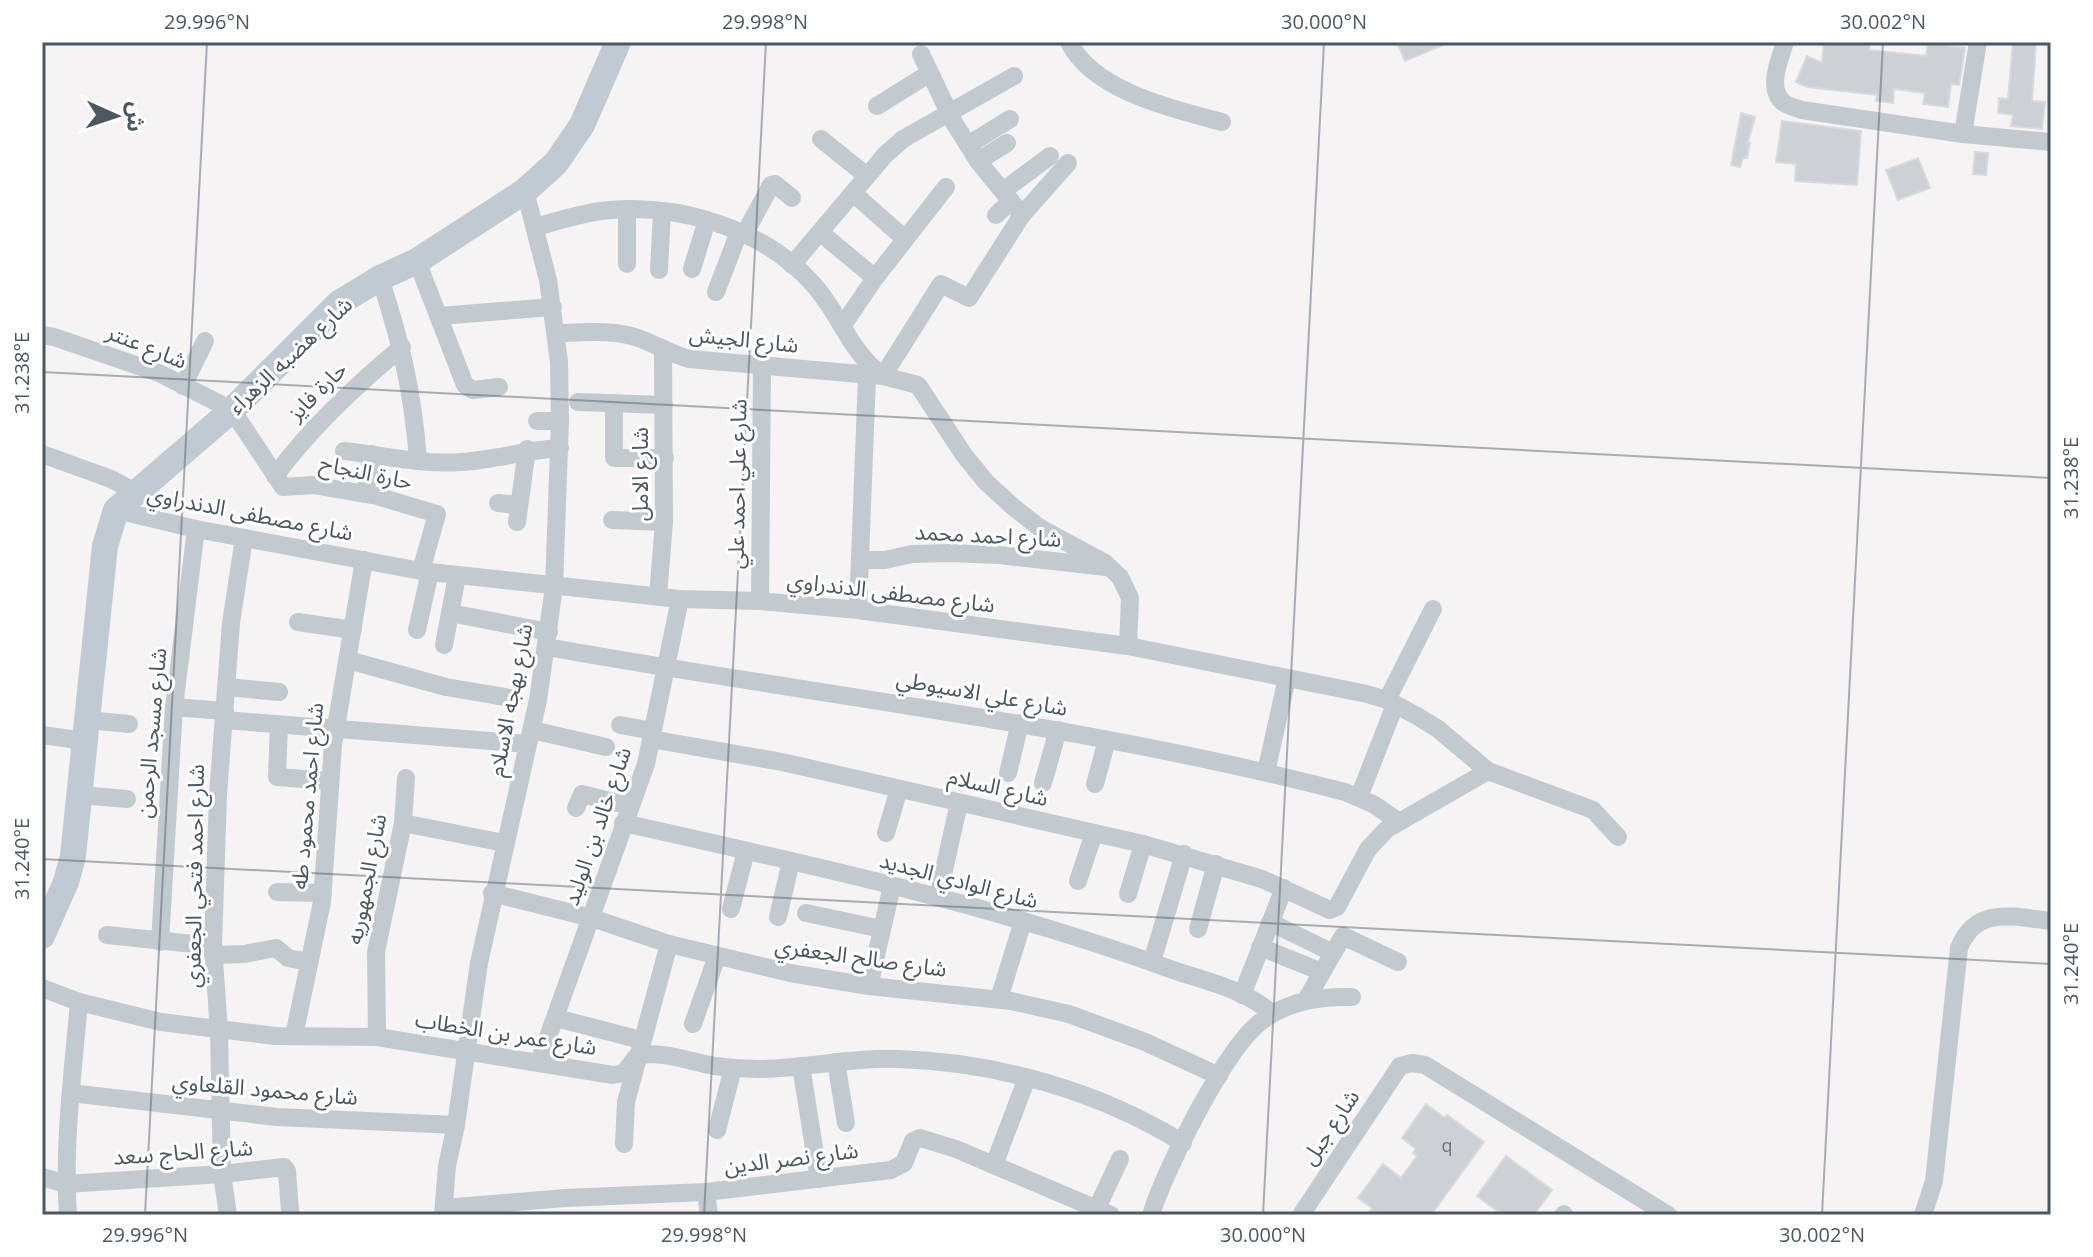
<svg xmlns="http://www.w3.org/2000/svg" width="2093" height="1257" font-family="'Open Sans','Noto Sans Arabic',sans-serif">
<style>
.building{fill:#cdd0d4;stroke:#d8dadd;stroke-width:2}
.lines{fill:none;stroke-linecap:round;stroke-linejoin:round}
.street{stroke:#c2cad0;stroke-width:18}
.secondary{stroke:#c1cad2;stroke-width:26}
.ticks{fill:none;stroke:#4c575f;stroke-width:2;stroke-opacity:0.45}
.labels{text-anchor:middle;stroke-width:6;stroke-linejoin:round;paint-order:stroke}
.number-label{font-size:18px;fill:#6c757c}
.street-label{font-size:22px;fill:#4c575f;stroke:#fff}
.neatline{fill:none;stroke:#4c575f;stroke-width:3}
.ticks-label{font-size:20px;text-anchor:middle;fill:#4c575f}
</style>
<rect width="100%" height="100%" fill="#f5f3f3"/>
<!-- building -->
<g class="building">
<path d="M1397,42H1450L1405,61Z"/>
<path d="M1824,42H1870L1869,50L1926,56L1928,44L1965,48L1959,85L1951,84L1948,107L1923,104L1925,93L1894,89L1893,103L1876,101L1877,95L1807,87L1796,82L1807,56L1822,63Z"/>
<path d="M2013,42H2036L2032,101L2045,102L2042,129L2011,126L2013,115L1998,113L1999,98L2008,99Z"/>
<path d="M1741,113L1755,117L1748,142L1750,143L1747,158H1743L1740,167L1731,165Z"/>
<path d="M1782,121L1861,131L1857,185L1795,181L1796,164L1776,162Z"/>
<path d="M1975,152L1988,153L1986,175L1973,174Z"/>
<path d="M1918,158L1930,188L1898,200L1886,170Z"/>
<path d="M1426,1104L1445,1118L1447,1115L1484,1142L1431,1215H1367L1372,1208L1358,1198L1383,1164L1401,1178L1417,1156L1413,1153L1416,1149L1402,1138Z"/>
<path d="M1506,1156L1552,1190L1534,1215H1503L1477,1196Z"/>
</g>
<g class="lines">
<!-- street -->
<g class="street">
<path d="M1069,42C1093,91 1173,109 1222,122"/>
<path d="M1785,42C1780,59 1766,89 1784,103C1788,106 1796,108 1802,110L1963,134L2051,142"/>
<path d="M921,54L953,121L978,161L1022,215"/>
<path d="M877,106L930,73"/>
<path d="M1963,134L1978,42"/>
<path d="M821,139L867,176"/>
<path d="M968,145L1010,119"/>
<path d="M978,161L1007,143"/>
<path d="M1003,191L1050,156"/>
<path d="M853,193L905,239"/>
<path d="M996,215L1011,201"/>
<path d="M536,227C557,221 579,214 601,211C675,202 762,227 813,284C839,312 851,354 883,376"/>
<path d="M821,233L875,278"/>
<path d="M744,235L771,185L775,184L792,198"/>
<path d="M417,261L465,385L473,390L499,387"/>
<path d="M627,264V209"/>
<path d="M792,265L885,155L903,139L1014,76"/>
<path d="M692,269L707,220"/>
<path d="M659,270L662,211"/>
<path d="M380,278C401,343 413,392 418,460"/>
<path d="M716,292L739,232"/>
<path d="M439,316L553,307"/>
<path d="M843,325L875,278L946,187"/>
<path d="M556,333C582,333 610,329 635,337C654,343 670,354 689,359L883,376L918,385L964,455L986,482L1012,506L1040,528L1105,563L1120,577L1130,598L1128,646"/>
<path d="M42,335L54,337L159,373L232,410L283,487L313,485L377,496L437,514L421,571"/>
<path d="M883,376L941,284L969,298L1022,215L1068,163"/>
<path d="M183,386L205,341"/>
<path d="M578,402L664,405"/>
<path d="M614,403V458H665"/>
<path d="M537,421H560"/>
<path d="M344,451C382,455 422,465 461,462C495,460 525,450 560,448"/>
<path d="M42,454L111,479L135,492"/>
<path d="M275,476C311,427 355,386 402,347"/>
<path d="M365,494L372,454"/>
<path d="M498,503L519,505"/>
<path d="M116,510L196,529L421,571L680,599L760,601L858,610L1128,646L1367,694L1387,700L1417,716L1438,729L1488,771L1593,810L1618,837"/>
<path d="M612,520L664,522"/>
<path d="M517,522L527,449"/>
<path d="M861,560H885L912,554L949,553L999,555L1106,567"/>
<path d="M658,596L664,522L663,351"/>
<path d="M760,601L762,367"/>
<path d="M858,610L867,376"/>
<path d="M450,613L549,632"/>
<path d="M298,622L353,630"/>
<path d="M417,630L430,572"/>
<path d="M444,645L457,576"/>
<path d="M547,647C813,695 1083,724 1345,792L1373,804L1398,821"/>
<path d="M348,660L446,687L510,698"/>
<path d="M227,687L279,692"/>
<path d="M1387,700L1433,609"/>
<path d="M174,707L225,711"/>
<path d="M87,720L129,724"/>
<path d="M224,720L528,744"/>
<path d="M279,725L277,777L330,781"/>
<path d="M620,725L653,731"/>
<path d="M532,730L606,747"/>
<path d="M42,735L85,741"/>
<path d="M651,739L782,762L1143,844L1262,879L1330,910L1337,907L1368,849L1387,829L1488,771"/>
<path d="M1266,772L1287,678"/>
<path d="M1008,773L1020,723"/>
<path d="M1043,783L1058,730"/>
<path d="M1095,784L1107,740"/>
<path d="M80,795L127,799"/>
<path d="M1359,797L1395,705"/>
<path d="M576,808L582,794L630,806"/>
<path d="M403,823L504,843"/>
<path d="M623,823C808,864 995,905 1173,970C1205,981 1248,990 1272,1014"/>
<path d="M886,833L899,789"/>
<path d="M1078,881L1094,833"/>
<path d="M277,892L323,893"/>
<path d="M492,893L592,918L669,944L790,973L869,986L1011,1001L1069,1014L1145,1042L1219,1076"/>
<path d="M1128,894L1143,844"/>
<path d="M938,897L959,803"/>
<path d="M731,909L746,851"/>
<path d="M806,913L882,929"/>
<path d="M778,917L791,861"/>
<path d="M1270,922L1333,953"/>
<path d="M1198,929L1216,864"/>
<path d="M107,935L213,946"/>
<path d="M160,942L174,707L196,529"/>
<path d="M1260,947L1322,972"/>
<path d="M213,955L244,954L276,948L288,958L309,962"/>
<path d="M1152,962L1184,854"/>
<path d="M869,986L892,886"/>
<path d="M42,988L79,1002L161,1022L275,1036L377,1037L613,1075L624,1073L637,1056C663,1050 689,1062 715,1066C729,1068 744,1069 758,1069C805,1069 851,1057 898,1059C997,1062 1099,1091 1183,1143"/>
<path d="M1242,995L1284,888"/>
<path d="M999,999L1023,921"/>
<path d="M1306,1000L1343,936L1398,962"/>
<path d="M556,1018L641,1040"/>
<path d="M693,1024L717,956"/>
<path d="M294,1036L322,902L333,745L364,560"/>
<path d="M377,1037L376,952L403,823L406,778"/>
<path d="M539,1062L646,764L680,599"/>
<path d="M836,1062L846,1123"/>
<path d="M801,1066L819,1179"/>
<path d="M71,1093L277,1117L456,1125"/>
<path d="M717,1130L733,1068"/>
<path d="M624,1144L626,1102L669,944"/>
<path d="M994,1165L1027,1078"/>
<path d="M42,1177L66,1184L222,1174L284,1167L287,1171L290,1211"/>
<path d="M706,1192L709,1215"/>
<path d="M444,1208L565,1198L706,1192L891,1170L904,1163L913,1141L920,1138L956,1149L1111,1215"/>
<path d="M1097,1208L1120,1159"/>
<path d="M68,1215C63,1145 73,1072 79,1002"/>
<path d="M228,1215L222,1174L219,1031L213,946L218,795L231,623L244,538"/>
<path d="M443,1215L447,1166L456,1125L479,963L538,700L554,587L560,421L559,362L548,280L525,191"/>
<path d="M1151,1215C1164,1171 1225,1050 1259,1023C1285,1002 1319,996 1352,997"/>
<path d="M1301,1215L1400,1066L1412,1063L1425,1065L1668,1215"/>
<path d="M1563,1215L1564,1214"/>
<path d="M1923,1215L1934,1181L1959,948C1976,905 2014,917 2051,921"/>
</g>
<!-- secondary -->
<path class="secondary" d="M42,936L66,882L73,856L105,546L116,510L232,410L339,303L380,278L417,261L525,191L556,163L582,125L618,42"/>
</g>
<!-- ticks -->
<path class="ticks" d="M42,372L2051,478M42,859L2051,964M145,1215L207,42M704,1215L766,42M1263,1215L1324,42M1822,1215L1883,42"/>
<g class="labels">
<!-- number labels -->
<g class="number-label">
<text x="1447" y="1152">q</text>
</g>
<!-- street labels -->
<g class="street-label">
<text transform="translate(744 339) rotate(6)" y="8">شارع الجيش</text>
<text transform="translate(147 346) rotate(22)" y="8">شارع عنتر</text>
<text transform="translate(290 355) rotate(-43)" y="8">شارع هضبه الزهراء</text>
<text transform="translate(317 391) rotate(-45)" y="8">حارة فايز</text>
<text transform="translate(366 472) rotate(12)" y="8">حارة النجاح</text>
<text transform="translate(640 474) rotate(-90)" y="8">شارع الامل</text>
<text transform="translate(737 484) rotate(-89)" y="8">شارع علي احمد علي</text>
<text transform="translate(250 513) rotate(11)" y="8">شارع مصطفى الدندراوي</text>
<text transform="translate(988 535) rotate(3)" y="8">شارع احمد محمد</text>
<text transform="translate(891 592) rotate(7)" y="8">شارع مصطفى الدندراوي</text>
<text transform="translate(982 693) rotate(10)" y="8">شارع علي الاسيوطي</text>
<text transform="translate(510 700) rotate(-79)" y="8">شارع بهجه الاسلام</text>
<text transform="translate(151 733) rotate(-85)" y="8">شارع مسجد الرحمن</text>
<text transform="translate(998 787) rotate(13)" y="8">شارع السلام</text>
<text transform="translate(307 796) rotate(-85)" y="8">شارع احمد محمود طه</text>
<text transform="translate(597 826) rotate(-71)" y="8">شارع خالد بن الوليد</text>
<text transform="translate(194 876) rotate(-89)" y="8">شارع احمد فتحي الجعفري</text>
<text transform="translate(366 879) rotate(-79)" y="8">شارع الجمهوريه</text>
<text transform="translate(959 880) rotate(15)" y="8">شارع الوادي الجديد</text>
<text transform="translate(861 957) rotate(8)" y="8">شارع صالح الجعفري</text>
<text transform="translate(506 1033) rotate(9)" y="8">شارع عمر بن الخطاب</text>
<text transform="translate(265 1089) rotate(5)" y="8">شارع محمود القلعاوي</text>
<text transform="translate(1330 1127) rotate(-56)" y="8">شارع جبل</text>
<text transform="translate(183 1152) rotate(-4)" y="8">شارع الحاج سعد</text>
<text transform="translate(791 1158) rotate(-7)" y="8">شارع نصر الدين</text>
</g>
</g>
<!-- border -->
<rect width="2093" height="1257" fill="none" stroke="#ffffff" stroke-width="88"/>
<!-- north arrow -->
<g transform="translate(116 116) rotate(93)" stroke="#ffffff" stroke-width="6" paint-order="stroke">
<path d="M0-6L14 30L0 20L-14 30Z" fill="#4c575f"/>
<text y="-12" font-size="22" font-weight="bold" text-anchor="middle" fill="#4c575f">ش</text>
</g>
<rect x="44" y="44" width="2005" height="1169" class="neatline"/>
<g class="ticks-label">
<text x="207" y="29">29.996°N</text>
<text x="765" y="29">29.998°N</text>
<text x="1324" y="29">30.000°N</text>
<text x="1883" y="29">30.002°N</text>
<text transform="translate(22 373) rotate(-90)" y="7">31.238°E</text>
<text transform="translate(2071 478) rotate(-90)" y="7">31.238°E</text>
<text transform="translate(22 859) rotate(-90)" y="7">31.240°E</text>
<text transform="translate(2071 964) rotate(-90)" y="7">31.240°E</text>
<text x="145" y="1242">29.996°N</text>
<text x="704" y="1242">29.998°N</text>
<text x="1263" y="1242">30.000°N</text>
<text x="1822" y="1242">30.002°N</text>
</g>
</svg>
